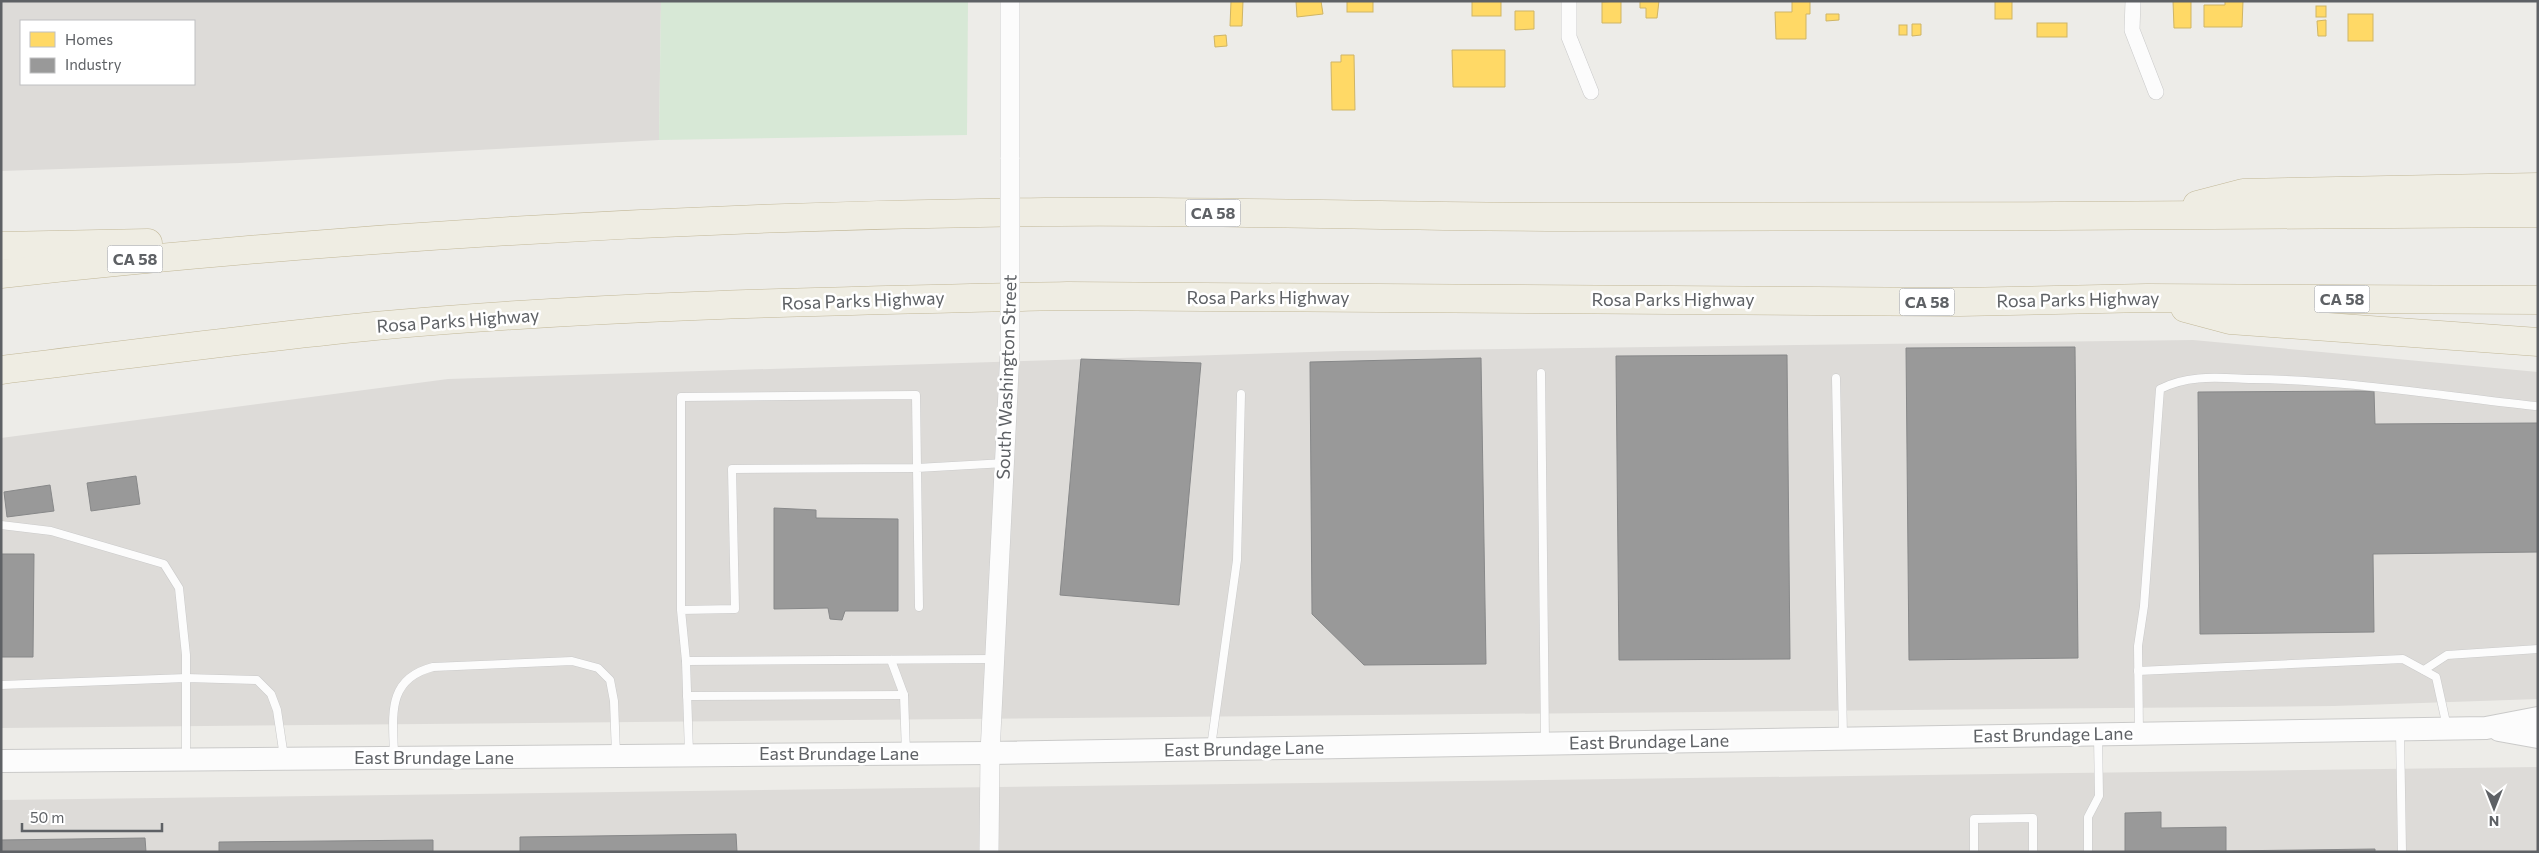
<svg xmlns="http://www.w3.org/2000/svg" width="2539" height="853" font-family="Commissioner,sans-serif">
<style>
.industrial{fill:#dddbd8;fill-rule:evenodd}
.green{fill:#d7e8d6}
.homes{fill:#ffd966;stroke:#cfb566}
.industry{fill:#999;stroke:#878889}
.lines{fill:none;stroke-linecap:round;stroke-linejoin:round}
.service-casing{stroke:#cacaca;stroke-width:9}
.minor-casing{stroke:#cacaca;stroke-width:16}
.tertiary-casing{stroke:#cacaca;stroke-width:20}
.secondary-casing{stroke:#cacac9;stroke-width:24}
.motorway-casing{stroke:#c2b898;stroke-width:29}
.service{stroke:#fcfcfc;stroke-width:8}
.minor{stroke:#fcfcfc;stroke-width:15}
.tertiary{stroke:#fcfcfc;stroke-width:19}
.secondary{stroke:#fcfcfc;stroke-width:22}
.motorway{stroke:#efede3;stroke-width:28}
.tertiary-bridge-casing{stroke:#cacaca;stroke-width:20;stroke-linecap:butt}
.tertiary-bridge{stroke:#fcfcfc;stroke-width:19}
.labels{text-anchor:middle;stroke-width:5;stroke-linejoin:round;paint-order:stroke}
.shield{fill:#fff;stroke:#8e9093;stroke-width:1}
.shield-label{font-size:16px;font-weight:bold;fill:#5e6165}
.street-label{font-size:18px;fill:#5e6165;stroke:#fff}
</style>
<rect width="100%" height="100%" fill="#edece8"/>
<!-- industrial -->
<g class="industrial">
<path d="M1,1H661L659,140L240,163L1,171ZM21,21H194V84H21Z"/>
<path d="M2193,340L2538,372V699L2334,706L1,728V438L448,379L1343,351Z"/>
<path d="M2538,767V852H1V800Z"/>
</g>
<!-- green -->
<path class="green" d="M661,1H968L967,135L659,140Z"/>
<!-- homes -->
<g class="homes">
<path d="M1231,1H1243L1242,26H1230Z"/>
<path d="M1296,1H1321L1323,14L1297,17Z"/>
<rect x="1347" y="1" width="26" height="11"/>
<rect x="1472" y="1" width="29" height="15"/>
<path d="M1621,1V23H1602V2Z"/>
<path d="M1640,1H1659L1657,18H1646V8H1640Z"/>
<path d="M1792,1H1810V14H1806V39H1776L1775,12H1792Z"/>
<rect x="1995" y="1" width="17" height="18"/>
<path d="M2173,1H2191V28H2174Z"/>
<path d="M2225,1H2243L2242,27H2204V5H2225Z"/>
<rect x="2316" y="6" width="10" height="11"/>
<path d="M1515,11H1534V29L1515,30Z"/>
<path d="M1826,14H1839V20L1826,21Z"/>
<rect x="2348" y="14" width="25" height="27"/>
<path d="M2326,20V36H2318L2317,21Z"/>
<rect x="2037" y="23" width="30" height="14"/>
<path d="M1912,24H1921V35L1912,36Z"/>
<rect x="1899" y="25" width="8" height="10"/>
<path d="M1226,35L1227,46L1215,47L1214,36Z"/>
<path d="M1452,50H1505V87H1453Z"/>
<path d="M1341,55H1354L1355,110H1332L1331,62H1341Z"/>
</g>
<!-- industry -->
<g class="industry">
<path d="M2075,347L2078,658L1909,660L1906,348Z"/>
<path d="M1787,355L1790,659L1619,660L1616,356Z"/>
<path d="M1481,358L1486,664L1364,665L1312,614L1310,362Z"/>
<path d="M1081,359L1201,363L1179,605L1060,595Z"/>
<path d="M2374,391L2375,424L2538,423V552L2373,554L2374,632L2200,634L2198,392Z"/>
<path d="M136,476L140,504L91,511L87,483Z"/>
<path d="M50,485L54,511L7,517L4,492Z"/>
<path d="M774,508L816,510V518L898,519V611H845L842,620L830,619L828,608L774,609Z"/>
<path d="M1,554H34L33,657H1Z"/>
<path d="M2161,812V828L2226,827V851L2375,849V852H2125V813Z"/>
<path d="M736,834L737,852H520V837Z"/>
<path d="M145,838L146,852H1V840Z"/>
<path d="M433,840V852H219V842Z"/>
</g>
<g class="lines">
<!-- service casing -->
<g class="service-casing">
<g id="service">
<path d="M1541,373L1545,741"/>
<path d="M1836,378L1843,736"/>
<path d="M1,525L51,531L164,564L179,588L186,655V758"/>
<path d="M919,607L917,468L1005,463"/>
<path d="M681,610L735,609L732,469L917,468L916,395L681,397V610L686,661L689,753"/>
<path d="M891,660L904,695L906,753"/>
<path d="M686,661L995,659"/>
<path d="M2424,670L2447,655L2538,649"/>
<path d="M2138,671L2403,659L2436,677L2447,727"/>
<path d="M1,685L186,678L257,680L271,694L277,710L284,757"/>
<path d="M687,696L904,695"/>
<path d="M2400,731L2402,852"/>
<path d="M2139,732L2138,646L2144,606L2160,389C2189,374 2220,378 2252,379C2347,380 2441,396 2535,406"/>
<path d="M1211,747L1237,560L1241,394"/>
<path d="M394,755C393,716 386,679 433,667L572,661L598,668L610,680L614,701L616,754"/>
<path d="M1974,852V819L2033,818V852"/>
<path d="M2088,852V817L2099,796L2098,736"/>
</g>
</g>
<!-- minor casing -->
<g class="minor-casing">
<g id="minor">
<path d="M1569,1V37L1591,92"/>
<path d="M2133,1L2132,30L2156,92"/>
</g>
</g>
<!-- tertiary casing -->
<g class="tertiary-casing">
<g id="tertiary">
<path d="M1010,1V159"/>
<path d="M989,852L990,753L1010,351"/>
</g>
</g>
<!-- secondary casing -->
<g class="secondary-casing">
<g id="secondary">
<path d="M2499,730L2538,737"/>
<path d="M1,761L990,753L2486,728L2538,718"/>
</g>
</g>
<!-- motorway casing -->
<g class="motorway-casing">
<g id="motorway">
<path d="M2197,205L2243,193L2538,187"/>
<path d="M1,246L148,243"/>
<path d="M1,274C348,236 696,216 1045,212C1219,210 1394,217 1568,217C1891,218 2215,215 2538,213"/>
<path d="M2185,308L2230,320L2538,342"/>
<path d="M1,370C126,355 250,338 375,326C604,305 836,301 1067,296L1960,302L2147,298L2538,300"/>
</g>
</g>
<!-- service -->
<use href="#service" class="service"/>
<!-- minor -->
<use href="#minor" class="minor"/>
<!-- tertiary -->
<use href="#tertiary" class="tertiary"/>
<!-- secondary -->
<use href="#secondary" class="secondary"/>
<!-- motorway -->
<use href="#motorway" class="motorway"/>
<!-- tertiary-bridge casing -->
<g class="tertiary-bridge-casing">
<path id="tertiary-bridge" d="M1010,159V351"/>
</g>
<!-- tertiary-bridge -->
<use href="#tertiary-bridge" class="tertiary-bridge"/>
</g>
<g class="labels">
<!-- shield labels -->
<g class="shield">
<rect x="1185.5" y="199.5" width="55" height="27" rx="4"/>
<rect x="107.5" y="245.5" width="55" height="27" rx="4"/>
<rect x="2314.5" y="285.5" width="55" height="27" rx="4"/>
<rect x="1899.5" y="288.5" width="55" height="27" rx="4"/>
</g>
<g class="shield-label">
<text x="1213" y="219">CA 58</text>
<text x="135" y="265">CA 58</text>
<text x="2342" y="305">CA 58</text>
<text x="1927" y="308">CA 58</text>
</g>
<!-- street labels -->
<g class="street-label">
<text x="1268" y="304">Rosa Parks Highway</text>
<text x="1673" y="306">Rosa Parks Highway</text>
<text transform="translate(2078 300) rotate(-1)" y="6">Rosa Parks Highway</text>
<text transform="translate(863 301) rotate(-2)" y="6">Rosa Parks Highway</text>
<text transform="translate(458 321) rotate(-4)" y="6">Rosa Parks Highway</text>
<text transform="translate(1007 377) rotate(-88)" y="6">South Washington Street</text>
<text transform="translate(2053 735) rotate(-1)" y="6">East Brundage Lane</text>
<text transform="translate(1649 742) rotate(-1)" y="6">East Brundage Lane</text>
<text transform="translate(1244 749) rotate(-1)" y="6">East Brundage Lane</text>
<text x="839" y="760">East Brundage Lane</text>
<text x="434" y="764">East Brundage Lane</text>
</g>
</g>
<!-- border -->
<rect width="2539" height="853" fill="none" stroke="#5e6165" stroke-width="5"/>
<!-- legend -->
<rect x="20" y="20" width="175" height="65" fill="#ffffff" stroke="#bfc0c1"/>
<rect x="30" y="32" width="25" height="15" fill="#ffd966" stroke="#bfc0c1"/>
<text x="65" y="45" font-size="15" fill="#5e6165">Homes</text>
<rect x="30" y="58" width="25" height="15" fill="#999999" stroke="#bfc0c1"/>
<text x="65" y="70" font-size="15" fill="#5e6165">Industry</text>
<!-- north arrow -->
<g transform="translate(2494 808) rotate(180)" stroke="#ffffff" stroke-width="4" paint-order="stroke">
<path d="M0-4L9 19L0 12L-9 19Z" fill="#5e6165"/>
<text y="-8" font-size="14" font-weight="bold" text-anchor="middle" fill="#5e6165">N</text>
</g>
<!-- scale -->
<path d="M22 823v8h140v-8" fill="none" stroke="#5e6165" stroke-width="2.5"/>
<text x="30" y="823" font-size="15" fill="#5e6165" stroke="#ffffff" stroke-width="4" paint-order="stroke">50 m</text>
</svg>
